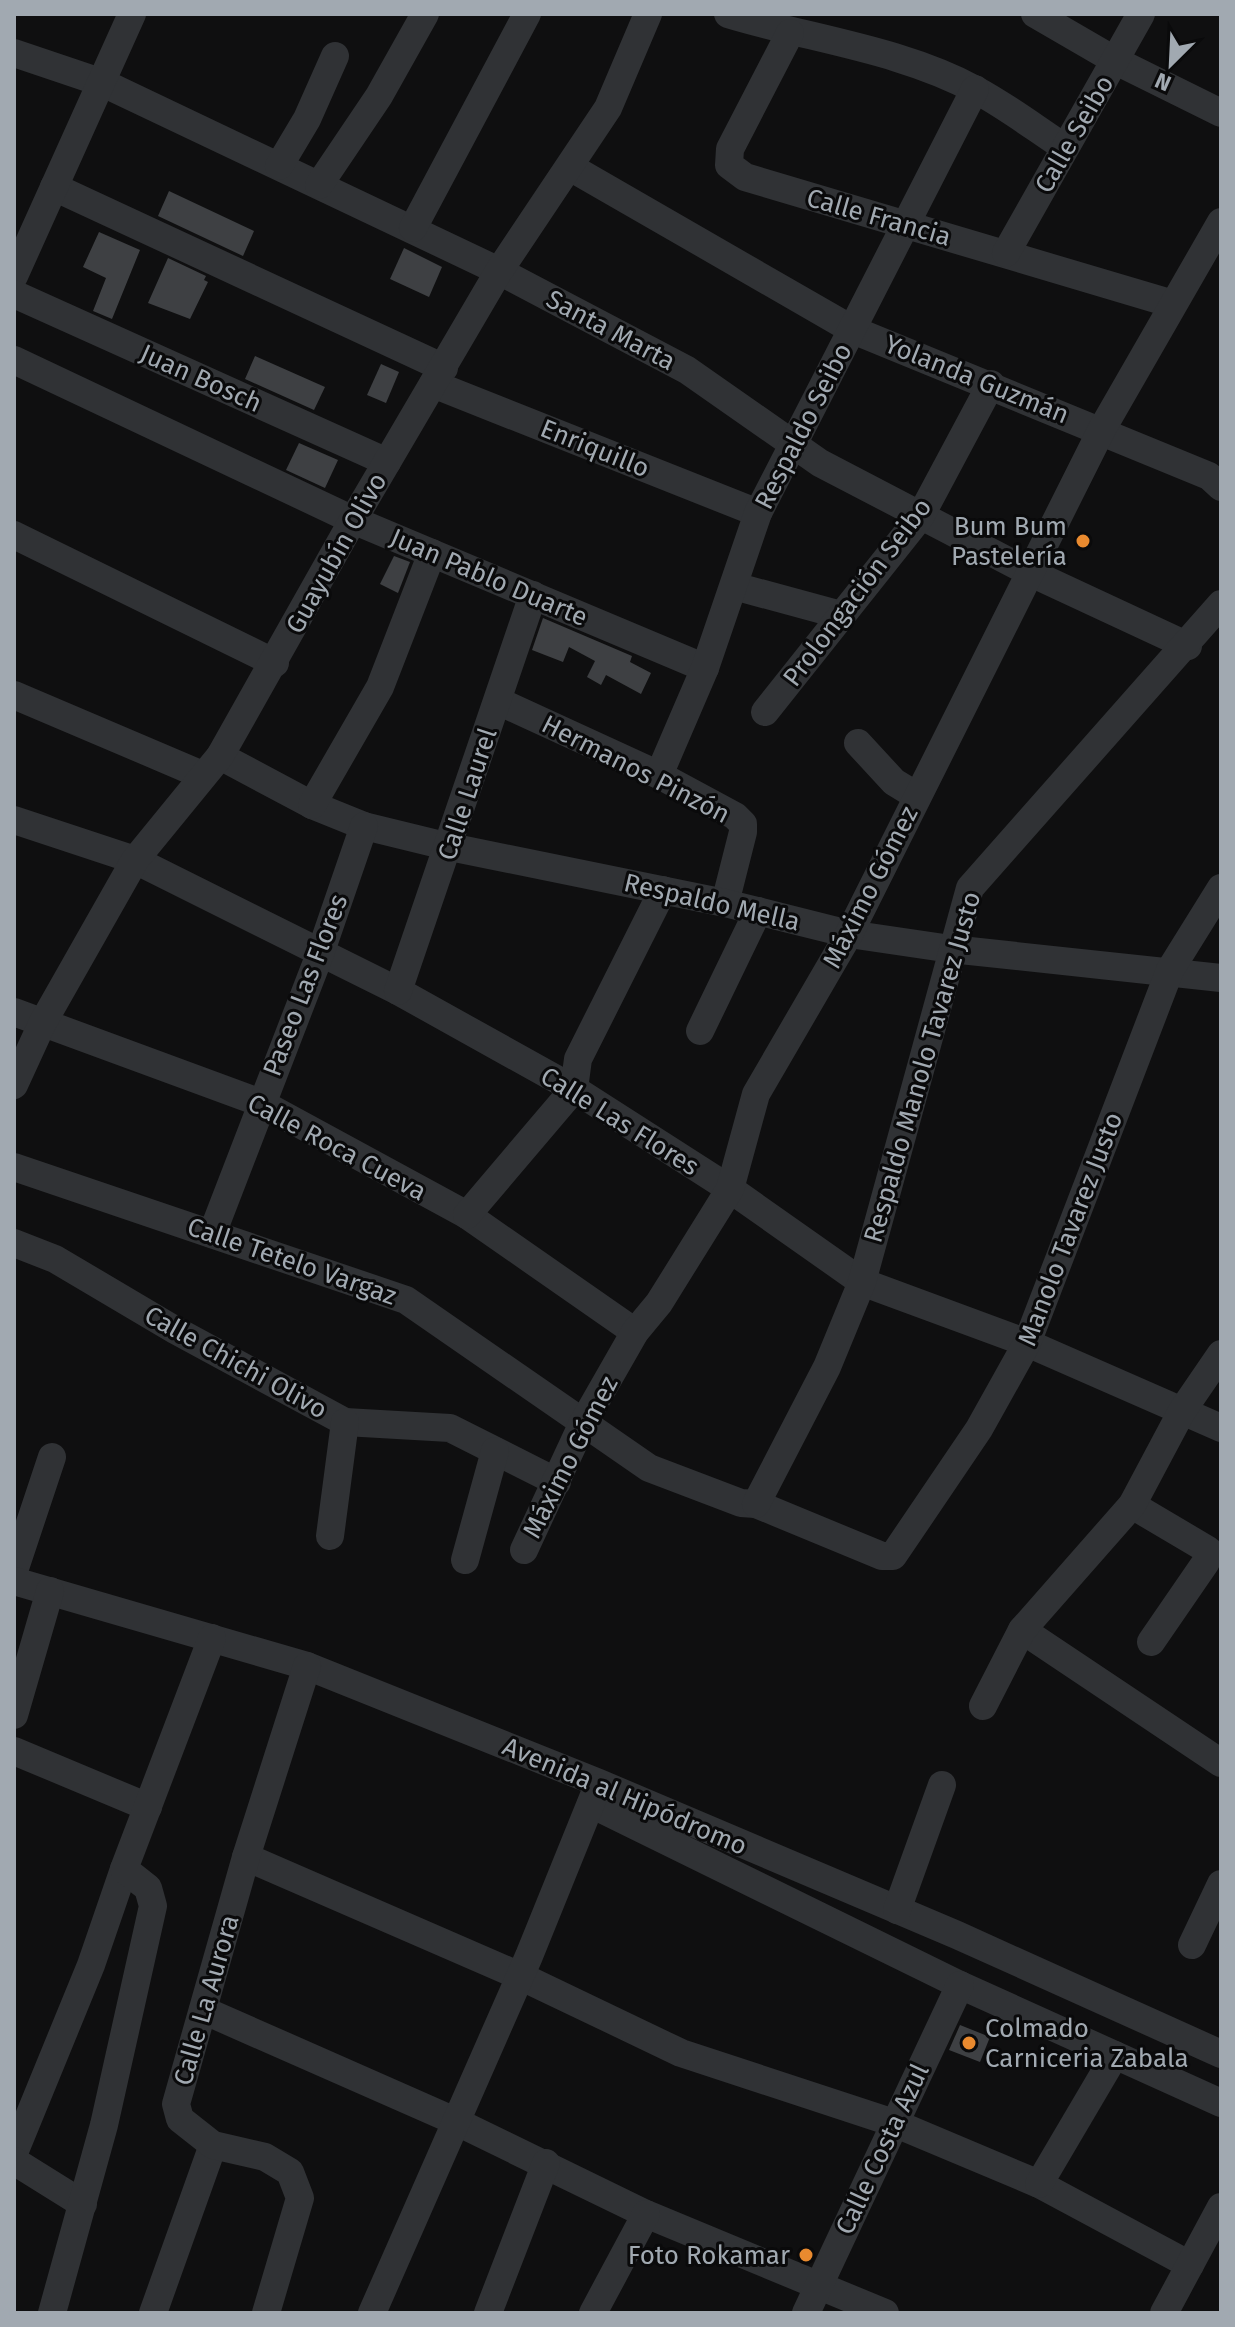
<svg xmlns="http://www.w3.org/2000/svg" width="1235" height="2327" font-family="'Fira Sans',sans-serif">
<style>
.building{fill:#3e4043}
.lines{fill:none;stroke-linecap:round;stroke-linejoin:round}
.minor{stroke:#303235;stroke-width:28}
.poi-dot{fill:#e98a2f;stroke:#0a0a0b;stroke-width:3}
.labels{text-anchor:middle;stroke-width:6;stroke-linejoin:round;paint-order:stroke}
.street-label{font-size:26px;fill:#a1a9b1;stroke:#0a0a0b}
.poi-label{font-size:26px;fill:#a1a9b1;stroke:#0a0a0b;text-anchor:end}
</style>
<rect width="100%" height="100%" fill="#0f0f10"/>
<!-- building -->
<g class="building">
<path d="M169,191L254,231L243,256L158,216Z"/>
<path d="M99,232L140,250L112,319L93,311L106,278L83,267Z"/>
<path d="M404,248L442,267L429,297L390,279Z"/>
<path d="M168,258L206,276L204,280L208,282L190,319L148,303Z"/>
<path d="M255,356L325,387L314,410L245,379Z"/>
<path d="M381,364L399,372L386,403L367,395Z"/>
<path d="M299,443L338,460L325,488L286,470Z"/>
<path d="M394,556L410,562L398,593L380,584Z"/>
<path d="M543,618L632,656L630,662L651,673L641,694L606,675L601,685L587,677L595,661L569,647L563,662L532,650Z"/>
<path d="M960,2025L990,2037L980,2062L949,2050Z"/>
</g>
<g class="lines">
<!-- minor -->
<g class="minor">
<path d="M728,14C810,39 900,49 976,90C1006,106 1035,128 1064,147"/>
<path d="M1035,14L1116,61L1221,113"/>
<path d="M790,33L730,149L729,165L745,177L1173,304"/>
<path d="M14,53L103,83L499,271L687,370L820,463L1029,572L1188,646"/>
<path d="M279,166L307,119L335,56"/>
<path d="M570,167L853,330L1209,476L1221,487"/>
<path d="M319,185L379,96L425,14"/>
<path d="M54,187L444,368"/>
<path d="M413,228L527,14"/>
<path d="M1006,253L1141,14"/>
<path d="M14,276L132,14"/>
<path d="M14,294L387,462"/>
<path d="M14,360L353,520L705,668"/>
<path d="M433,384L758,513"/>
<path d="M14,535L275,663"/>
<path d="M734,586L841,615"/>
<path d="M14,695L202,775"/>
<path d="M498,701L659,775L735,816L743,824V832L725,903"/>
<path d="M765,712L920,517L991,384"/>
<path d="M858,743L894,782L917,796"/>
<path d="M220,756L312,805L364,826L450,847L725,903L849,934L951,949L1221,978"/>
<path d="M659,775L705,668L758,513L975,89"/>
<path d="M312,805L380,687L432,553"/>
<path d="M14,820L135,860L398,991L574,1089L730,1189L862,1282L1027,1343L1221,1428"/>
<path d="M398,991L533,595"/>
<path d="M14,1012L261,1103L467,1215L635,1332"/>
<path d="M700,1031L758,911"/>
<path d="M14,1085L42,1024L135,860L220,756L353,520L499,271L608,108L648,14"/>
<path d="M14,1167L406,1300L649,1468L741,1503L756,1504L882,1556H893L979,1429L1027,1343L1170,970L1221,888"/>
<path d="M467,1215L574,1089L578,1059L663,890"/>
<path d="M212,1234L320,954L364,826"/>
<path d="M14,1243L55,1259L175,1330L345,1422L450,1428L557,1482"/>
<path d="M756,1504L827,1367L862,1282L970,888L1221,604"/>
<path d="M1132,1505L1208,1550L1206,1562L1151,1642"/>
<path d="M330,1536L345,1422"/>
<path d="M524,1550L583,1423L635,1332L659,1303L730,1189L756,1094L849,934L1102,429L1221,222"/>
<path d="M465,1560L495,1451"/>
<path d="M14,1571L52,1457"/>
<path d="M14,1581L307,1666L599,1783L957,1935L1221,2054"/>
<path d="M1022,1630L1221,1763"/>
<path d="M983,1706L1022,1630L1132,1505L1182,1411L1221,1354"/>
<path d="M14,1715L50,1591"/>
<path d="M14,1751L148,1807"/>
<path d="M591,1804L960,1985L1221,2103"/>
<path d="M246,1857L520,1976L681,2053L894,2123L1039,2184L1190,2265"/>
<path d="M897,1910L942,1785"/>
<path d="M1192,1945L1221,1884"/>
<path d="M203,2010L455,2121L646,2214L885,2313"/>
<path d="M14,2153L91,1965L124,1869"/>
<path d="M14,2161L83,2204"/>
<path d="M1039,2184L1115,2055"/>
<path d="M52,2313L104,2125L153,1906L148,1888L124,1869L212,1638"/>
<path d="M153,2313L213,2145"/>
<path d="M266,2313L300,2198L290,2172L265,2157L213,2145L180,2119L176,2104L246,1857L307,1666"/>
<path d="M372,2313L529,1956L597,1788"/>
<path d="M488,2313L546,2163"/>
<path d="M593,2313L646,2214"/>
<path d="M806,2313L960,1985"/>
<path d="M1164,2313L1221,2207"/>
</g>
</g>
<!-- markers -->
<g class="poi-dot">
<circle cx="1083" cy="541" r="8"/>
<circle cx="969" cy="2043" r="8"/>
<circle cx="806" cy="2255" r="8"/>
</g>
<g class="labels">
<!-- street labels -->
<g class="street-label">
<text transform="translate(1074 134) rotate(-60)" y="9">Calle Seibo</text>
<text transform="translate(879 217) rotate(16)" y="9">Calle Francia</text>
<text transform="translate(611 330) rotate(28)" y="9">Santa Marta</text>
<text transform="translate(201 378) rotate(24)" y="9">Juan Bosch</text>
<text transform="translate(977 379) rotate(22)" y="9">Yolanda Guzmán</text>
<text transform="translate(803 426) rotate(-63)" y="9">Respaldo Seibo</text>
<text transform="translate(595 448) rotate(22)" y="9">Enriquillo</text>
<text transform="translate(336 553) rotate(-61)" y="9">Guayubín Olivo</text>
<text transform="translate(489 577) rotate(23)" y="9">Juan Pablo Duarte</text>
<text transform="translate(857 592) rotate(-53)" y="9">Prolongación Seibo</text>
<text transform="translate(636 769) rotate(27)" y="9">Hermanos Pinzón</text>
<text transform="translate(467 794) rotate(-72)" y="9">Calle Laurel</text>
<text transform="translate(870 887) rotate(-63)" y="9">Máximo Gómez</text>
<text transform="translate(712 902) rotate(13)" y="9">Respaldo Mella</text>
<text transform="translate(305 985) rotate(-69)" y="9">Paseo Las Flores</text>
<text transform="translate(922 1067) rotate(-74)" y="9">Respaldo Manolo Tavarez Justo</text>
<text transform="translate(620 1121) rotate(32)" y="9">Calle Las Flores</text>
<text transform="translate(337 1147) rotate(28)" y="9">Calle Roca Cueva</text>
<text transform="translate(1070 1229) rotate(-69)" y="9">Manolo Tavarez Justo</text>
<text transform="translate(292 1261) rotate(19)" y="9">Calle Tetelo Vargaz</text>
<text transform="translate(236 1362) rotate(29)" y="9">Calle Chichi Olivo</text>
<text transform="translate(570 1457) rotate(-63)" y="9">Máximo Gómez</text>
<text transform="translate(625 1796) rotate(23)" y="9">Avenida al Hipódromo</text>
<text transform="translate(206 2000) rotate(-74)" y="9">Calle La Aurora</text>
<text transform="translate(882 2149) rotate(-65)" y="9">Calle Costa Azul</text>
</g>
<!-- poi labels -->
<g class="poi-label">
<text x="1067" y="535">Bum Bum<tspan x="1067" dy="30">Pastelería</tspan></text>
<text x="985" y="2037" text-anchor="start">Colmado<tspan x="985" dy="30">Carniceria Zabala</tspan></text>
<text x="790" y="2264">Foto Rokamar</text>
</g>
</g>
<!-- border -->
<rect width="1235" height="2327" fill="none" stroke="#a1a9b1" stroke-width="32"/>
<!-- north arrow -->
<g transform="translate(1171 64) rotate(204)" stroke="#0a0a0b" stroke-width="6" paint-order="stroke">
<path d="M0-6L14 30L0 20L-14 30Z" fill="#a1a9b1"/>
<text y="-12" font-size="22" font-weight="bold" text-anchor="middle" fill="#a1a9b1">N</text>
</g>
</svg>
